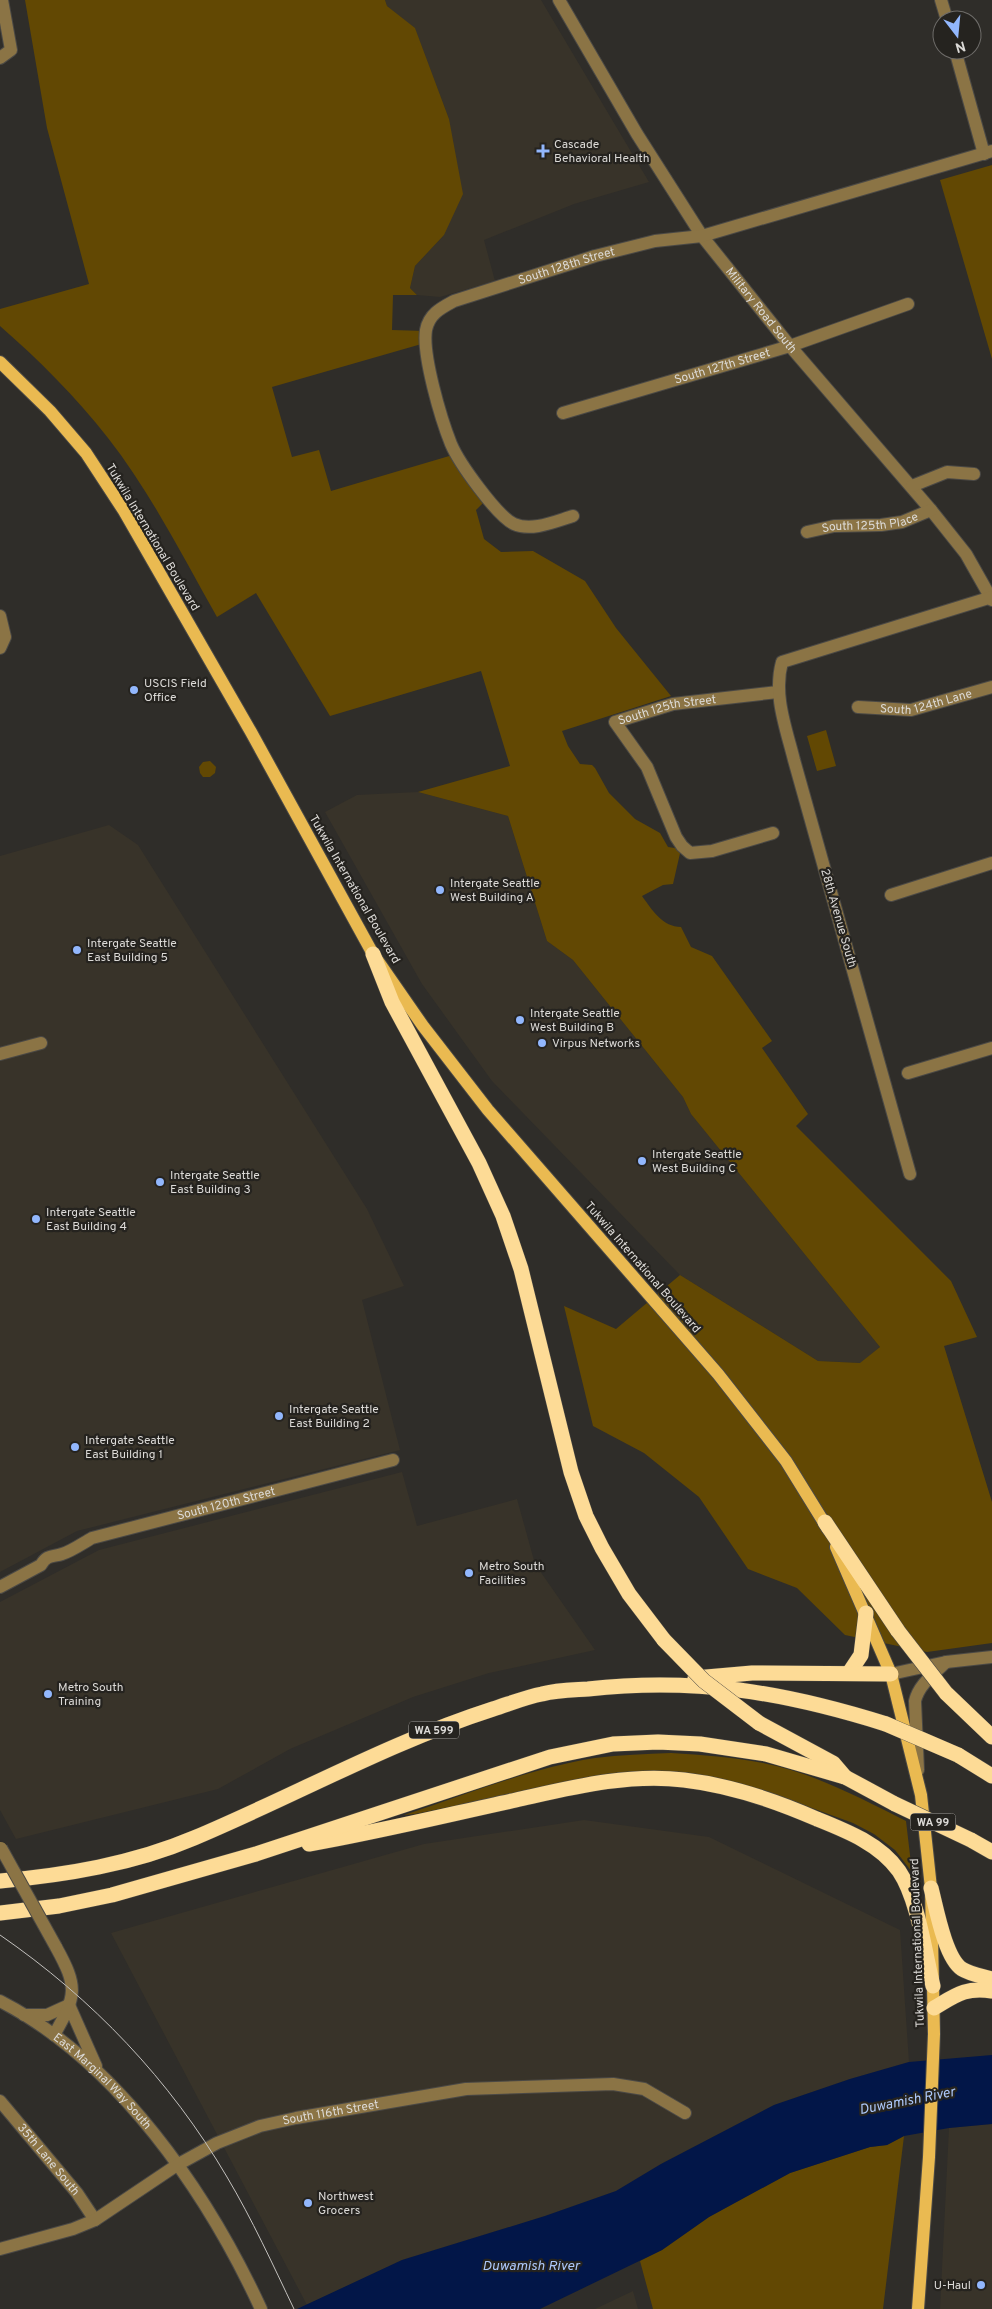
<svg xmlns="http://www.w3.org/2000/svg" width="992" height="2309" font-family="Overpass,sans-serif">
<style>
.built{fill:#383329}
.green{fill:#624803}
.water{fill:#021648}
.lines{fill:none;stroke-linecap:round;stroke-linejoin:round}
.minor-casing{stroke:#4b4945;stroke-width:14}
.major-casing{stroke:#4b4945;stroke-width:14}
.highway-casing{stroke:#4b4945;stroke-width:16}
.minor{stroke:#8b7445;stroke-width:12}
.major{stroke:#eaba51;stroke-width:12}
.highway{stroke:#fddb96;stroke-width:15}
.tram{stroke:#c3c1be;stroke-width:1}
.minor-bridge-casing{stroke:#4b4945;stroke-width:14;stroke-linecap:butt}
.highway-bridge-casing{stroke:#4b4945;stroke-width:16;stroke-linecap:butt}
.minor-bridge{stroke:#8b7445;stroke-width:12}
.highway-bridge{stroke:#fddb96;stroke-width:15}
.poi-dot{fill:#92b7fd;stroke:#25231f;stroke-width:2}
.labels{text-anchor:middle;stroke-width:4.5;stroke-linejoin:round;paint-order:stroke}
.shield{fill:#25231f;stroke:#a5a3a0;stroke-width:1}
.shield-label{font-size:11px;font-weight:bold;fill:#dcdad7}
.poi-label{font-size:12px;fill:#dcdad7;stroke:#25231f;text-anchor:start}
.street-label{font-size:12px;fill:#dcdad7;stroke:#25231f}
.water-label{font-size:14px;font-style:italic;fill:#adc8fa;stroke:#25231f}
</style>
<rect width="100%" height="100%" fill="#2f2d29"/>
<!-- built -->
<g class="built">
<path d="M385,0H541L649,182L574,204L484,240L495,281L440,297L417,295L410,288L415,266L444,235L449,119L415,29L387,6Z"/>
<path d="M418,792L508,816L547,941L573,960L683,1097L691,1114L880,1347L861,1363L818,1361L680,1275L492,1081L422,984L325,812L357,795Z"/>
<path d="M109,825L138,845L367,1209L404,1286L362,1300L400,1450L77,1531L0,1572V856Z"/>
<path d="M402,1472L417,1526L517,1499L535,1564L595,1650L489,1673L413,1697L290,1749L218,1789L16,1839L0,1810V1602L99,1550Z"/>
<path d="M584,1820L709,1837L900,1930L909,2062L850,2079L774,2105L661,2164L616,2191L545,2216L402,2260L307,2305L111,1933L424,1844Z"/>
<path d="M992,2124V2309H940L949,2128Z"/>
<path d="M633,2291L638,2309H595Z"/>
</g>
<!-- green -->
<g class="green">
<path d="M25,0H385L387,6L415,28L449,119L463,194L444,235L415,266L410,288L417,295H393L392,330L425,331V343L272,387L292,457L319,450L331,491L456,454L487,499L476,510L484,539L501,552L533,551L585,581L616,628L671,696L562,731L568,746L580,764L592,765L595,768L609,793L635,819L660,833L668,847L681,849L673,884L663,885L642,896C652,910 663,927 681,927L691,947L712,956L772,1041L762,1048L808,1114L796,1126L951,1281L977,1337L944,1346L992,1502V1643L927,1652L845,1635L797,1588L748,1569L699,1497L644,1453L593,1426L564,1306L616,1329L680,1275L818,1361L860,1363L880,1347L691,1114L683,1097L573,960L547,941L508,816L418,792L510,766L481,671L330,716L256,593L217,617C183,557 151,493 108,438C76,397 39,360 0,326V309L89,284L47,128Z"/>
<path d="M992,165V359L940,180Z"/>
<path d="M826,730L836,766L817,771L807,736Z"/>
<path d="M210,761L216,767L215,773L210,777H203L200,773L199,767L203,762Z"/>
<path d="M671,1753C702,1755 733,1757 763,1763C814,1773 860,1798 906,1821L912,1872L895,1850L874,1834L853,1823L790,1800L701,1777L513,1794L415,1814L404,1815C466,1795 531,1768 595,1758C620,1755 646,1754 671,1753Z"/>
<path d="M904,2136L883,2309H653L640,2261L662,2250L709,2217L790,2173L870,2147L887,2145Z"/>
</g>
<!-- water -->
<path class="water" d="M992,2055V2124L949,2128L904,2136L887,2145L870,2147L790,2173L709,2217L662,2250L540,2309H297L402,2260L545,2216L616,2191L661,2164L774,2105L850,2079L909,2062Z"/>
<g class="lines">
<!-- minor casing -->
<g class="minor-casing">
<g id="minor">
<path id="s1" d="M559,0L637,134L702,236L790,346L931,510L966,554L992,600"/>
<path d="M941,0L947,20"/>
<path d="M955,50L984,154"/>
<path d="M0,58L11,50L2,0"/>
<path id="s2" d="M563,413L790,346L908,304"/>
<path d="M912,486L947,472L974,474"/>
<path id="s3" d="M573,516C556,521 532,532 514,524C497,516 459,463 451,444C441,419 422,355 426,330C429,314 441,308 454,301L595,256L655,241L702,236L992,151"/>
<path id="s4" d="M807,532L834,526L881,525L902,522L931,510"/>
<path d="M0,616L5,637L0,648"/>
<path id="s5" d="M858,707L911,710L992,687"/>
<path id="s6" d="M773,833L712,851L690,853L682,846L676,837L647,767L615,722L673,704L778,692"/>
<path d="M891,895L992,863"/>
<path d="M0,1054L41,1043"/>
<path d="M908,1073L992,1048"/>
<path d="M910,1174L794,760C786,728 773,695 782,662L992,597"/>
<path id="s7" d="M0,1587L41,1565C47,1554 53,1557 62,1554C72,1551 83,1543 92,1538L393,1460"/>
<path d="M891,1674L946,1662L992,1657"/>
<path d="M918,1770L915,1701C919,1684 934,1674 946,1662"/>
<path id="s8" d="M0,2001C117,2061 207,2192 261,2309"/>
<path d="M69,2005L96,2066"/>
<path d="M24,2015H47L69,2005"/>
<path d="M54,2035C77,1995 78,1987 56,1947"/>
<path id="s9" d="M0,2101L77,2193L95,2220"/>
<path id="s10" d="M0,2249L73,2229L95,2220L177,2165L217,2143L260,2126L296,2118L466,2089L613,2084L644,2089L685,2113"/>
</g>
</g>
<!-- major casing -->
<g class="major-casing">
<g id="major">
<path d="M0,362L50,411L86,453L124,511L251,732L373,954L423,1026L488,1110L718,1374L786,1461L828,1529"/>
<path d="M836,1547L891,1674L921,1795L931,1888L934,2034L929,2157L918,2309"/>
</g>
</g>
<!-- highway casing -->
<g class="highway-casing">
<g id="highway">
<path d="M373,954L392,1002L479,1163L503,1216L521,1269L571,1472L586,1516L602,1548L629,1594L664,1640"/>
<path d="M825,1522L898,1631"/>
<path d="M849,1673L861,1655L866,1613"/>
<path d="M695,1678L752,1673L891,1674"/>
<path d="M946,1693L992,1737"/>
<path d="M759,1723L833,1763L845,1777"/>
<path d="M958,1755L992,1776"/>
<path d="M971,1840L992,1852"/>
<path d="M309,1844C378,1832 447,1815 516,1800C570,1788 627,1773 684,1780C728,1785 776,1801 817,1819C847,1831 880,1844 899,1871C918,1899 925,1953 933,1986"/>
<path d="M0,1881C66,1875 133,1864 194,1838C294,1796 390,1742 493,1709C509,1704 526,1697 542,1694C557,1690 573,1690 588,1689C695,1677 784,1692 886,1724"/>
<path d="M931,1888C936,1907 945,1958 962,1969C970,1974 982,1976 992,1979"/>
<path d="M0,1913L59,1906L112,1895L256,1854L550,1757L613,1744L658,1742L700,1744L766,1754L845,1777L895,1804"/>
<path d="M934,2008C956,1995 965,1987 992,1991"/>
</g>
</g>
<!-- minor -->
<use href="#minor" class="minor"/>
<!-- major -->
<use href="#major" class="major"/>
<!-- highway -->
<use href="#highway" class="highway"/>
<!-- tram -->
<path class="tram" d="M0,1935C93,1999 170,2080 227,2177C252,2219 273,2265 294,2309"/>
<!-- minor-bridge casing -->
<g class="minor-bridge-casing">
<path id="minor-bridge" d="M1,1848L56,1947"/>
</g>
<!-- highway-bridge casing -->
<g class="highway-bridge-casing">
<g id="highway-bridge">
<path d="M898,1631L946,1693"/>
<path d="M664,1640L704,1681L759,1723"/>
<path d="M886,1724L958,1755"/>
<path d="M895,1804L971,1840"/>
</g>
</g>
<!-- minor-bridge -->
<use href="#minor-bridge" class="minor-bridge"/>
<!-- highway-bridge -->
<use href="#highway-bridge" class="highway-bridge"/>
</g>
<!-- markers -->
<g class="poi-dot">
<path d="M540.5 143.5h5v5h5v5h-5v5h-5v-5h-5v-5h5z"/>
<circle cx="134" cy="690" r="5"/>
<circle cx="440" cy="890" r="5"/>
<circle cx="77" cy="950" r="5"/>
<circle cx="520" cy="1020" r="5"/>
<circle cx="542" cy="1043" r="5"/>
<circle cx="642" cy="1161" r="5"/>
<circle cx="160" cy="1182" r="5"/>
<circle cx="36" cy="1219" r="5"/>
<circle cx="279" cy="1416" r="5"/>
<circle cx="75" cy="1447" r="5"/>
<circle cx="469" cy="1573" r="5"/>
<circle cx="48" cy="1694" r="5"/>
<circle cx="308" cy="2203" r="5"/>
<circle cx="981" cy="2285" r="5"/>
</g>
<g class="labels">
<!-- shield labels -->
<g class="shield">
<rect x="409" y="1721.5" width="50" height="17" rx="4"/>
<rect x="910.5" y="1813.5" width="45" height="17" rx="4"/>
</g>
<g class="shield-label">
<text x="434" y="1734">WA 599</text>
<text x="933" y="1826">WA 99</text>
</g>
<!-- poi labels -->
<g class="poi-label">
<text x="554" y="148">Cascade<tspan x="554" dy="14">Behavioral Health</tspan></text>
<text x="144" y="687">USCIS Field<tspan x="144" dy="14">Office</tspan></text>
<text x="450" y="887">Intergate Seattle<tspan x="450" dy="14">West Building A</tspan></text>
<text x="87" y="947">Intergate Seattle<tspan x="87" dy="14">East Building 5</tspan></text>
<text x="530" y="1017">Intergate Seattle<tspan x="530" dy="14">West Building B</tspan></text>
<text x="552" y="1047">Virpus Networks</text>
<text x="652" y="1158">Intergate Seattle<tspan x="652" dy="14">West Building C</tspan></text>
<text x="170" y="1179">Intergate Seattle<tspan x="170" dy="14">East Building 3</tspan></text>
<text x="46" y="1216">Intergate Seattle<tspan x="46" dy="14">East Building 4</tspan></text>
<text x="289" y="1413">Intergate Seattle<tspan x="289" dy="14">East Building 2</tspan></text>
<text x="85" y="1444">Intergate Seattle<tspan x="85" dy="14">East Building 1</tspan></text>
<text x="479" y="1570">Metro South<tspan x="479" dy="14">Facilities</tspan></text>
<text x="58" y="1691">Metro South<tspan x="58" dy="14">Training</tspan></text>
<text x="318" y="2200">Northwest<tspan x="318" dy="14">Grocers</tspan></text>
<text x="971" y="2289" text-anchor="end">U-Haul</text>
</g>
<!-- street labels -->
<g class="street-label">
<text dy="4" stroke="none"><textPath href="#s3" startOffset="441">South 128th Street</textPath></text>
<text dy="4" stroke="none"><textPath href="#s1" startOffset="371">Military Road South</textPath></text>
<text dy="4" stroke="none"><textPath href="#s2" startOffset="166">South 127th Street</textPath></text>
<text dy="4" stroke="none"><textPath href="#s4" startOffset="64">South 125th Place</textPath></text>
<text transform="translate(153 537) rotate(59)" y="4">Tukwila International Boulevard</text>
<text dy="4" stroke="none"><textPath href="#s5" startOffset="69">South 124th Lane</textPath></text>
<text dy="4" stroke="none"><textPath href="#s6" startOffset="292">South 125th Street</textPath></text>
<text transform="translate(355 889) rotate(60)" y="4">Tukwila International Boulevard</text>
<text transform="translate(839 918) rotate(74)" y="4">28th Avenue South</text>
<text transform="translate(643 1267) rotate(49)" y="4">Tukwila International Boulevard</text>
<text dy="4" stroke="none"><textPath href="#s7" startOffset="244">South 120th Street</textPath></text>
<text transform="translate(917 1943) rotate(-92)" y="4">Tukwila International Boulevard</text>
<text dy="4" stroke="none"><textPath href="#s8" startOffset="131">East Marginal Way South</textPath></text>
<text dy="4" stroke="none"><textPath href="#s10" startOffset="362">South 116th Street</textPath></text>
<text dy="4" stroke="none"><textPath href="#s9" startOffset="76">35th Lane South</textPath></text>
</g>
<!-- water labels -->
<g class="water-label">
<text transform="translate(907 2100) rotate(-11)" y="5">Duwamish River</text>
<text x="531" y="2270">Duwamish River</text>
</g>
</g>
<!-- north arrow -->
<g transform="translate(957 35) rotate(164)"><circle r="24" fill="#25231f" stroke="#6e6c69"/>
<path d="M0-4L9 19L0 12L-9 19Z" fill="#92b7fd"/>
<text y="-8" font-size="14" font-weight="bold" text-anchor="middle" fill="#dcdad7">N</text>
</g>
</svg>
